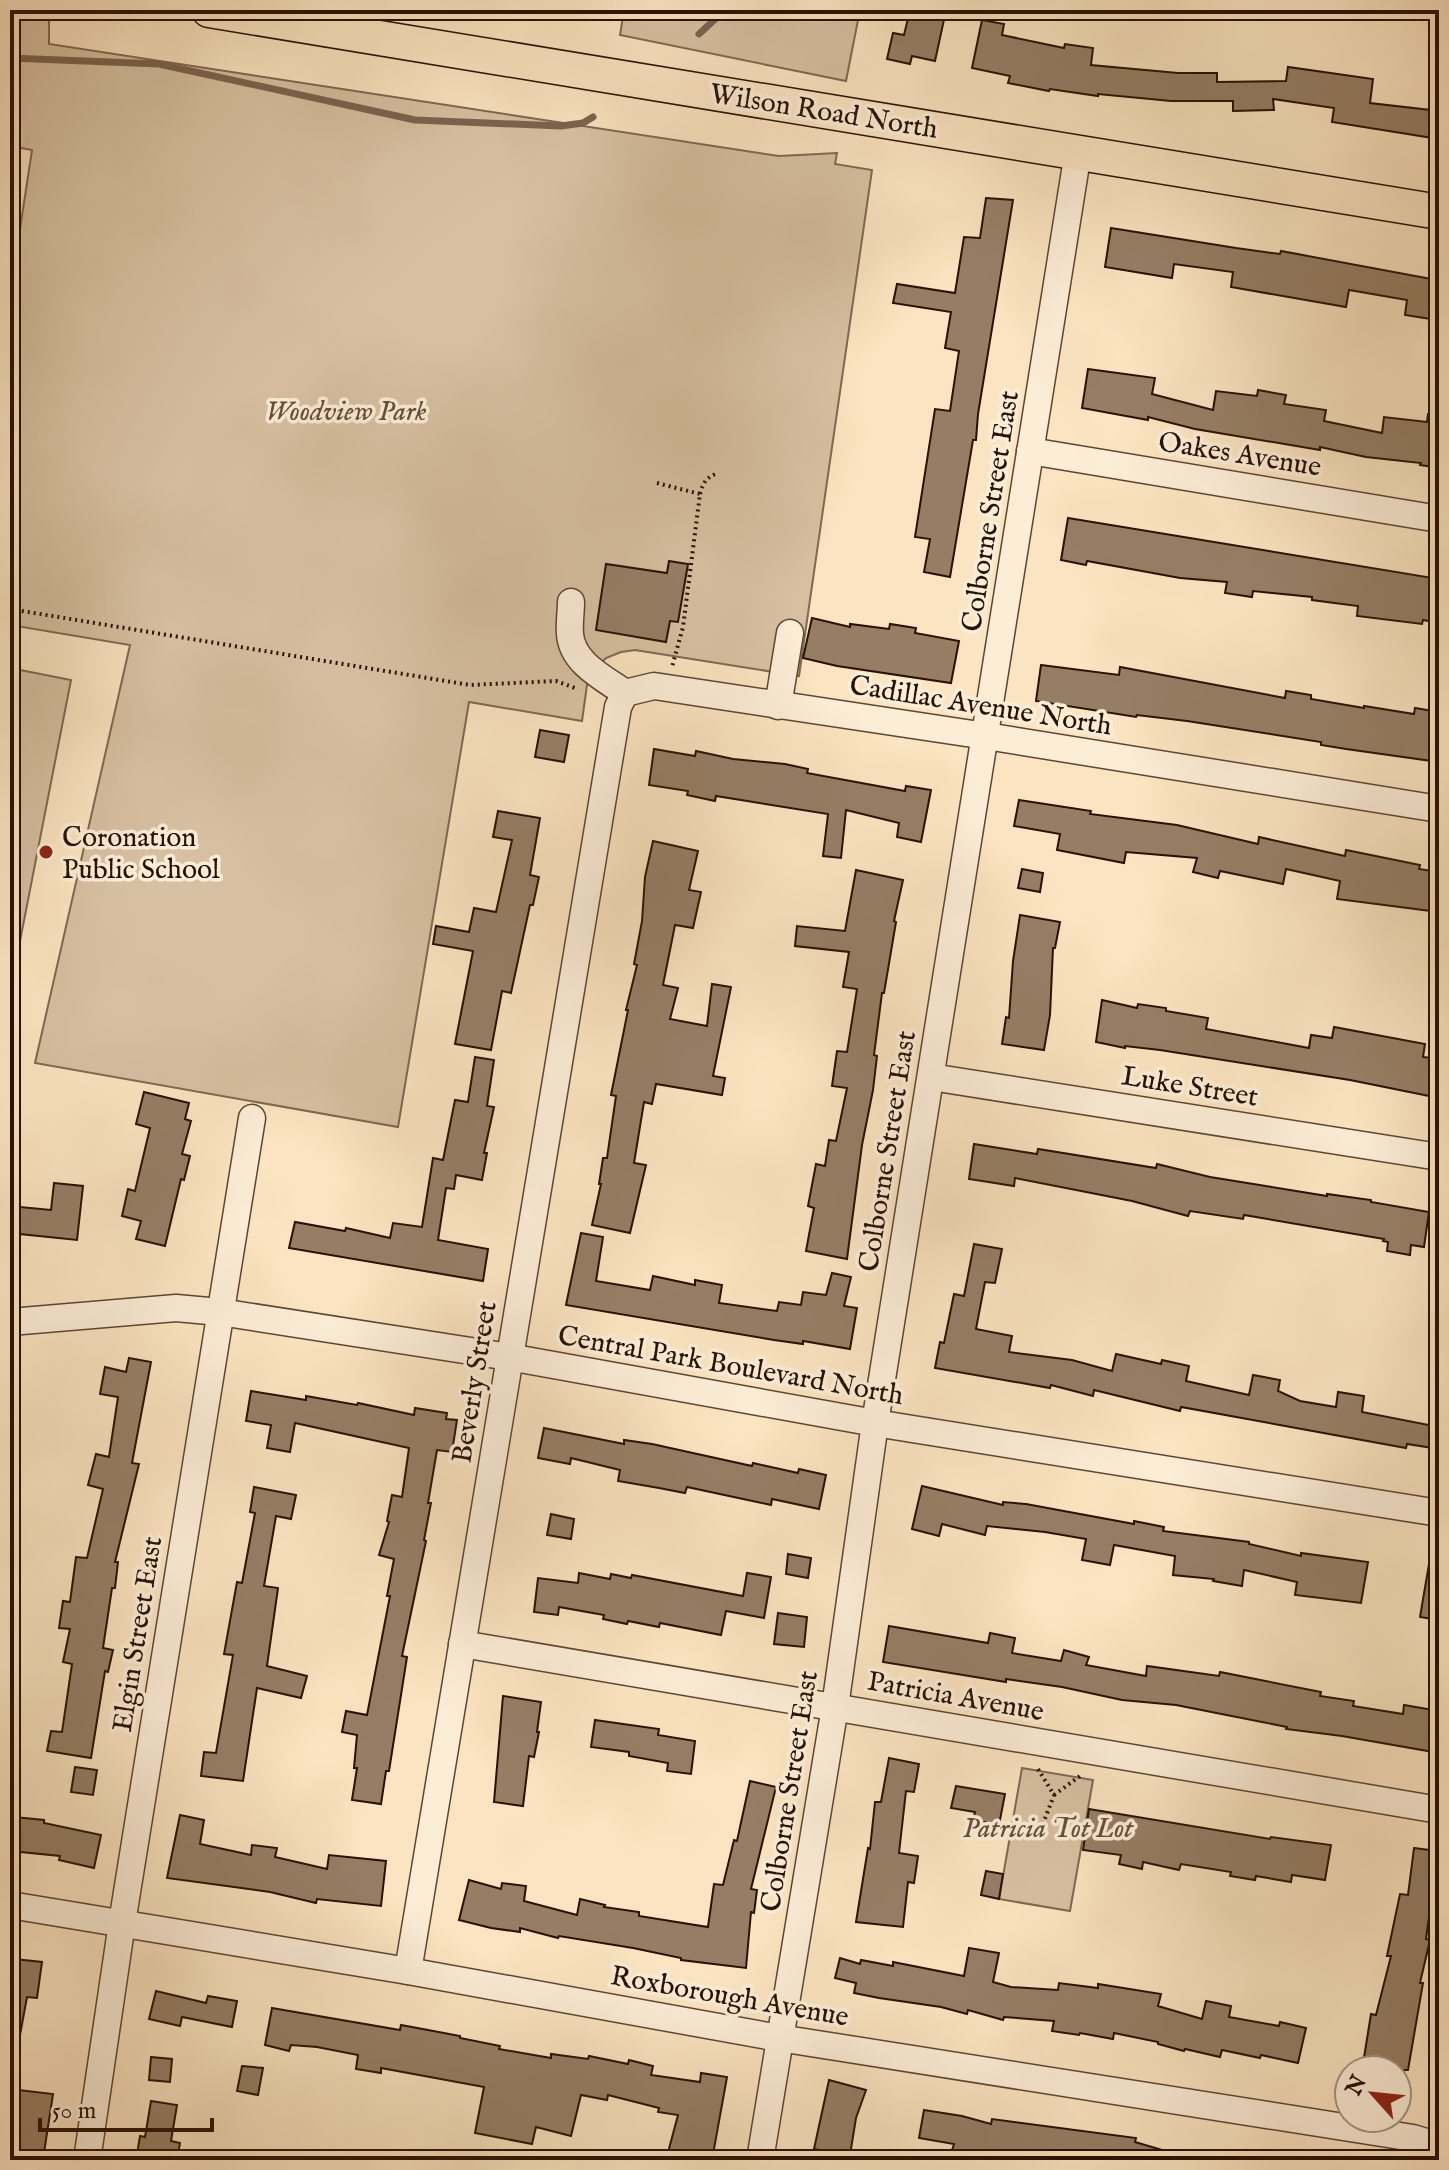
<svg xmlns="http://www.w3.org/2000/svg" width="1449" height="2170" font-family="'IM FELL English',serif">
<style>
.green{fill:#d7c0a1;stroke:#806852;stroke-width:2}
.lines{fill:none;stroke-linecap:round;stroke-linejoin:round}
.stream{stroke:#7b644e;stroke-width:7}
.building{fill:#967e65;stroke:#281002;stroke-width:2}
.minor-casing{stroke:#5d4532;stroke-width:29}
.major-casing{stroke:#281002;stroke-width:37}
.path{stroke:#281002;stroke-width:4;stroke-dasharray:2 4;stroke-linecap:butt}
.minor{stroke:#fcedd7;stroke-width:26}
.major{stroke:#fbe4c1;stroke-width:34}
.poi-dot{fill:#8f2418;stroke:#fcedd7;stroke-width:3}
.labels{text-anchor:middle;stroke-width:7;stroke-linejoin:round;paint-order:stroke}
.street-label{font-size:28px;fill:#281002;stroke:#fcedd7}
.park-label{font-size:28px;font-style:italic;fill:#654e3a;stroke:#fcedd7}
.poi-label{font-size:28px;fill:#281002;stroke:#fcedd7;text-anchor:start}
</style>
<rect width="100%" height="100%" fill="#fbe4c1"/>
<filter id="stains"><feTurbulence type="fractalNoise" baseFrequency=".0025" numOctaves="4"/><feColorMatrix values="0 0 0 0 .2 0 0 0 0 .09 0 0 0 0 .02 0 0 0 .5 -.17"/></filter>
<radialGradient id="worn" r=".72"><stop offset=".6" stop-color="#630" stop-opacity="0"/><stop offset="1" stop-color="#630" stop-opacity=".3"/></radialGradient>
<!-- green -->
<g class="green">
<path d="M10,10L49,11V44L779,156L837,153L835,164L872,170L799,676L635,650L621,652L606,658L595,669L587,685L582,721L469,702L398,1127L35,1063L130,645L10,625V295L32,150L10,146Z"/>
<path d="M624,10H860L846,81L620,35Z"/>
<path d="M10,668L71,680L13,977L10,976Z"/>
<path d="M1022,1768L1093,1780L1070,1911L999,1899Z"/>
</g>
<g class="lines">
<!-- stream -->
<g class="stream">
<path d="M699,34L725,10"/>
<path d="M10,58L159,64L415,120L561,126L583,123L593,117"/>
</g>
</g>
<!-- building -->
<g class="building">
<path d="M910,10L945,15L935,61L912,56L910,64L887,59L893,33L904,35Z"/>
<path d="M982,20L1004,24L1002,35L1064,48L1065,44L1093,48L1091,65L1178,73H1217V82L1286,81L1288,67L1373,79L1370,103L1439,111V139L1332,122L1334,108L1273,99L1274,110L1233,111V101H1171L1098,94V96L1050,89L1049,91L1008,83L1010,76L972,68Z"/>
<path d="M986,198L1013,200L978,414L976,440H973L950,577L924,572L930,539L915,537L935,409L950,411L959,351L945,348L951,312L893,303L897,284L955,293L964,237L980,238Z"/>
<path d="M1111,228L1236,248L1280,254L1281,251L1437,280L1431,319L1405,315L1407,300L1349,290L1346,307L1231,287L1233,272L1174,264L1172,278L1105,267Z"/>
<path d="M1088,369L1155,378L1152,394L1213,410L1216,391L1257,396L1258,390L1286,395L1284,404L1326,410L1324,421L1382,433L1384,417L1427,422L1428,414L1439,415V468L1420,465L1421,463L1366,457L1320,447V450L1195,429L1148,417V420L1082,408Z"/>
<path d="M1068,518L1439,579V623L1423,620L1422,624L1357,616L1358,606L1312,600V597L1253,591L1252,597L1225,593L1227,582L1180,578L1087,561L1086,565L1061,560Z"/>
<path d="M669,561L688,564L678,622L670,621L666,642L596,630L606,564L667,573Z"/>
<path d="M812,618L850,627V624L889,629L890,624L916,628L915,633L959,641L951,683L837,666L803,658Z"/>
<path d="M1041,665L1119,675L1120,667L1285,698L1286,691L1311,695V699L1364,708V706L1414,714L1415,708L1439,712V762L1346,749L1321,745V742L1187,721L1137,715L1136,717L1036,701Z"/>
<path d="M540,730L569,735L564,762L535,757Z"/>
<path d="M654,749L695,756L696,751L733,759L785,764L808,769L807,773L905,791L906,786L931,790L921,842L897,837L899,823L846,810L841,858L823,856L828,814L716,796L715,801L687,795L688,791L649,785Z"/>
<path d="M1019,800L1091,811L1090,814L1177,825L1258,844L1259,837L1345,856L1346,850L1420,865L1419,869L1439,872V912L1337,899L1340,881L1286,869L1283,884L1220,871L1218,878L1193,872L1197,858L1126,852L1124,863L1057,850L1060,834L1014,826Z"/>
<path d="M498,811L540,818L530,875L539,877L533,905H530L511,993L502,991L491,1050L455,1044L473,951L433,944L436,926L469,932L474,908L496,912L512,840L493,837Z"/>
<path d="M653,841L698,851L689,890L701,892L693,928L675,925L663,985L678,988L670,1019L707,1026L712,984L731,987L713,1076L725,1078L722,1095L656,1084L652,1104L644,1102L634,1163L646,1165L630,1233L592,1225L601,1184H599L603,1158H607L616,1096L611,1095L628,1010H626L637,965L634,964L642,921L645,877Z"/>
<path d="M1022,869L1043,873L1040,892L1018,888Z"/>
<path d="M856,870L903,880L894,921L896,922L884,993H882L874,1055L877,1056L873,1090L862,1145L847,1259L806,1251L814,1208L808,1206L816,1164L825,1166L829,1140L836,1141L847,1088L832,1086L837,1051L847,1052L857,989L843,987L849,952L795,946L797,926L845,931Z"/>
<path d="M1020,915L1060,922L1055,948H1053L1050,1015L1044,1050L1002,1044L1006,1017L1009,1018L1013,961Z"/>
<path d="M1102,1000L1137,1008L1138,1004L1166,1008V1011L1208,1018L1206,1029L1309,1048L1311,1035L1332,1038L1334,1027L1425,1044L1423,1057L1439,1059V1098L1350,1080L1160,1050L1125,1046V1048L1096,1042Z"/>
<path d="M475,1057L494,1060L487,1106L494,1107L484,1153H487L482,1180L456,1175L454,1189L446,1188L438,1240L488,1249L483,1281L289,1248L295,1222L345,1231L346,1228L390,1238L393,1223L422,1227L433,1158L443,1160L455,1100L468,1102Z"/>
<path d="M144,1092L189,1103L185,1119L191,1121L182,1154L190,1156L184,1180L181,1179L165,1246L136,1239L141,1221L122,1216L128,1189L135,1191L150,1128L136,1124Z"/>
<path d="M974,1144L1037,1154L1038,1149L1156,1168L1157,1164L1210,1177L1327,1196V1194L1371,1200V1202L1429,1212L1424,1247L1411,1245L1410,1255L1387,1251L1388,1242L1383,1241L1384,1239L1244,1215L1243,1219L1190,1211L1188,1216L1132,1201L1015,1178L1014,1186L969,1179Z"/>
<path d="M54,1183L83,1186L77,1240L10,1233V1206L51,1210Z"/>
<path d="M581,1233L603,1237L596,1281L650,1290L653,1276L695,1285V1280L722,1285L719,1303L777,1311L779,1302L801,1305L803,1292L826,1295L832,1273L851,1277L844,1306L857,1308L850,1349L803,1341V1344L774,1340L566,1305Z"/>
<path d="M974,1244L1002,1249L995,1283L985,1282L976,1329L1012,1336L1009,1352L1072,1360L1112,1371L1116,1354L1161,1364L1162,1360L1189,1366L1186,1381L1249,1395L1253,1375L1280,1380L1278,1391L1300,1401L1336,1407L1338,1392L1364,1396L1362,1412L1439,1427V1449L1407,1444L1406,1448L1181,1407L1180,1411L1094,1390L1093,1396L1051,1385L1050,1388L935,1368L940,1342L944,1343L954,1294L964,1296Z"/>
<path d="M129,1358L151,1362L132,1463L139,1464L115,1562H118L115,1588H112L103,1648L113,1650L108,1672L105,1671L91,1758L47,1751L51,1731L62,1732L72,1664L63,1662L70,1629L59,1628L63,1601L70,1602L76,1557L87,1558L103,1489L88,1485L96,1454L109,1457L118,1397L100,1394L105,1367L126,1372Z"/>
<path d="M251,1391L306,1400V1396L357,1405L358,1403L414,1415L415,1408L447,1413L446,1419L457,1420L452,1452L437,1450L428,1503H431L424,1540L426,1541L402,1656L407,1657L389,1771H386L381,1804L352,1800L357,1768H354L357,1735L342,1732L346,1711L367,1715L390,1596H387L394,1559L379,1555L389,1522L387,1521L392,1495L402,1497L409,1448L295,1423L290,1452L267,1448L271,1425L246,1421Z"/>
<path d="M544,1428L624,1444V1440L652,1444L752,1466L753,1463L798,1473L799,1469L826,1475L819,1509L772,1499L771,1505L687,1487L685,1493L659,1488L618,1481L620,1470L571,1458L570,1464L538,1458Z"/>
<path d="M922,1486L1003,1505V1502L1026,1504L1134,1524V1521L1164,1527L1163,1531L1249,1542V1544L1301,1556V1553L1368,1562L1361,1603L1295,1595L1297,1582L1244,1570L1242,1586L1213,1581L1214,1579L1173,1575L1175,1556L1114,1545L1110,1565L1082,1560L1086,1539L1045,1532L987,1526L985,1535L942,1524L939,1536L912,1529Z"/>
<path d="M254,1487L296,1495L291,1519L276,1516L264,1586L278,1588L267,1666L307,1676L301,1698L257,1688L243,1781L201,1776L204,1752L216,1753L233,1655L224,1654L237,1582L242,1583L255,1513L250,1512Z"/>
<path d="M551,1514L574,1519L571,1539L547,1535Z"/>
<path d="M788,1554L811,1558L808,1578L786,1574Z"/>
<path d="M1429,1564L1439,1565V1620L1420,1617Z"/>
<path d="M579,1573L610,1579L611,1574L631,1578L632,1575L743,1596L747,1573L771,1577L764,1618L726,1611L721,1635L660,1623L659,1627L628,1621L627,1624L603,1619L604,1615L559,1607L558,1615L534,1612L538,1578L578,1583Z"/>
<path d="M778,1613L807,1617L804,1647L774,1644Z"/>
<path d="M889,1626L988,1643L990,1633L1015,1638L1012,1653L1061,1661L1064,1650L1089,1657L1086,1665L1146,1676L1147,1666L1219,1676L1220,1672L1321,1692L1320,1696L1354,1701L1353,1706L1403,1714L1404,1705L1439,1711V1753L1342,1736L1286,1729L1287,1727L1176,1705L1122,1700L1062,1687L1006,1679V1682L883,1662Z"/>
<path d="M503,1696L541,1702L537,1732H539L534,1757L529,1756L523,1806L494,1802Z"/>
<path d="M595,1720L659,1729L658,1735L695,1741L691,1774L667,1771L668,1763L629,1756V1752L591,1747Z"/>
<path d="M889,1758L919,1764L914,1792L906,1791L899,1853L918,1856L914,1883L908,1882L903,1927L856,1922L868,1848L870,1849L875,1802H881Z"/>
<path d="M75,1767L97,1770L93,1795L71,1792Z"/>
<path d="M750,1781L776,1787L751,1889L757,1890L754,1913L751,1912L746,1968L681,1960V1958L633,1948L559,1936L558,1938L520,1928V1932L491,1928L459,1920L469,1880L501,1889L502,1883L526,1886L524,1901L577,1915L580,1899L605,1905L604,1907L639,1912V1916L708,1927L714,1884L723,1885L734,1840L737,1841Z"/>
<path d="M956,1786L1005,1794L999,1825L973,1820L975,1812L951,1808Z"/>
<path d="M1089,1809L1270,1839L1271,1837L1331,1845L1325,1880L1292,1875L1291,1882L1256,1876L1255,1880L1230,1876L1231,1872L1181,1864L1179,1870L1143,1862L1142,1869L1119,1864L1121,1855L1083,1850Z"/>
<path d="M180,1815L204,1820L200,1844L251,1855L252,1845L277,1848L275,1857L327,1869L329,1855L386,1861L381,1906L317,1899L316,1903L270,1892L167,1878Z"/>
<path d="M14,1817L44,1820V1823L101,1835L94,1868L59,1860L60,1856L11,1851Z"/>
<path d="M1414,1848L1438,1851L1426,1939L1430,1940L1420,1983H1423L1408,2070H1362L1371,2014L1376,2015L1391,1956H1387L1400,1894L1408,1895Z"/>
<path d="M986,1871L1003,1874L999,1899L981,1895Z"/>
<path d="M969,1948L999,1953L993,1982L1011,1987L1058,1990L1059,1983L1098,1988V1984L1161,1994L1158,2006L1202,2019L1206,2001L1231,2006L1229,2017L1279,2026L1280,2022L1306,2028L1298,2063L1261,2055L1260,2058L1222,2050L1220,2057L1185,2049L1184,2051L1158,2044V2042L1114,2033L1113,2039L1080,2033L1079,2035L1052,2031L1054,2021L1004,2017L1003,2020L968,2010L967,2014L941,2007L879,1998L854,1993L856,1983L835,1978L840,1958L860,1964L861,1960L893,1966V1962L964,1976Z"/>
<path d="M14,1959L42,1962L37,1998L27,1997L20,2035L10,2034V1991Z"/>
<path d="M156,1991L206,2003L208,1996L237,2001L232,2027L182,2017L180,2026L149,2019Z"/>
<path d="M272,2008L400,2030L401,2025L460,2036V2038L500,2046L499,2049L551,2058V2054L588,2059L589,2056L628,2064L629,2060L653,2066L651,2075L700,2082L701,2073L727,2077L712,2160H666L678,2115L658,2112L659,2108L608,2095L607,2100L581,2095L571,2136L536,2127L532,2144L475,2133L484,2087L381,2068V2073L356,2069L358,2055L317,2047L291,2045L289,2051L265,2045Z"/>
<path d="M151,2057L172,2059L170,2082L149,2080Z"/>
<path d="M242,2066L263,2068L258,2095L237,2091Z"/>
<path d="M829,2080L866,2090L856,2118L850,2155L814,2149Z"/>
<path d="M10,2089L53,2094L44,2153L12,2149L16,2116L10,2115Z"/>
<path d="M151,2101L177,2105L171,2141L180,2143L177,2160H136L140,2136L145,2137Z"/>
<path d="M924,2110L962,2116L991,2124L992,2119L1136,2138L1135,2142L1179,2155L1178,2160H949L954,2144L919,2138Z"/>
</g>
<g class="lines">
<!-- minor casing -->
<g class="minor-casing">
<g id="minor">
<path d="M1030,451L1439,519"/>
<path d="M571,602C571,612 569,624 570,634C572,663 604,678 625,693"/>
<path d="M778,706L790,633"/>
<path d="M931,1077L1439,1157"/>
<path d="M10,1322L176,1308L220,1312L509,1357L875,1423L1439,1513"/>
<path d="M462,1644L1439,1810"/>
<path d="M10,1905L408,1971L779,2038L1413,2138L1439,2146"/>
<path d="M408,1971L618,707L625,693L654,686L986,736L1439,809"/>
<path d="M87,2160L122,1923L252,1118"/>
<path d="M760,2160L835,1707L875,1423L1078,152"/>
</g>
</g>
<!-- major casing -->
<g class="major-casing">
<path id="major" d="M209,10L1439,212"/>
</g>
<!-- path -->
<g class="path">
<path d="M657,483L700,494L683,627L672,667"/>
<path d="M700,494C703,482 707,477 718,473"/>
<path d="M10,609L470,685L556,681L575,688"/>
<path d="M1038,1769L1054,1795L1041,1829"/>
<path d="M1054,1795L1080,1776"/>
</g>
<!-- minor -->
<use href="#minor" class="minor"/>
<!-- major -->
<use href="#major" class="major"/>
</g>
<!-- markers -->
<circle class="poi-dot" cx="46" cy="852" r="8"/>
<g class="labels">
<!-- street labels -->
<g class="street-label">
<text transform="translate(824 110) rotate(9)" y="10">Wilson Road North</text>
<text transform="translate(1240 453) rotate(9)" y="10">Oakes Avenue</text>
<text transform="translate(989 511) rotate(-81)" y="10">Colborne Street East</text>
<text transform="translate(981 704) rotate(9)" y="10">Cadillac Avenue North</text>
<text transform="translate(1190 1085) rotate(9)" y="10">Luke Street</text>
<text transform="translate(886 1151) rotate(-81)" y="10">Colborne Street East</text>
<text transform="translate(731 1364) rotate(10)" y="10">Central Park Boulevard North</text>
<text transform="translate(473 1382) rotate(-81)" y="10">Beverly Street</text>
<text transform="translate(136 1634) rotate(-81)" y="10">Elgin Street East</text>
<text transform="translate(956 1695) rotate(10)" y="10">Patricia Avenue</text>
<text transform="translate(788 1791) rotate(-81)" y="10">Colborne Street East</text>
<text transform="translate(730 1995) rotate(10)" y="10">Roxborough Avenue</text>
</g>
<!-- park labels -->
<g class="park-label">
<text x="346" y="420">Woodview Park</text>
<text x="1048" y="1837">Patricia Tot Lot</text>
</g>
<!-- poi labels -->
<g class="poi-label">
<text x="62" y="846">Coronation<tspan x="62" dy="32">Public School</tspan></text>
</g>
</g>
<!-- margin -->
<rect width="1449" height="2170" fill="none" stroke="#fbe4c1" stroke-width="40"/>
<rect x="12" y="12" width="1425" height="2146" fill="none" stroke="#281002" stroke-width="4"/>
<rect x="20" y="20" width="1409" height="2130" fill="none" stroke="#281002" stroke-width="2"/>
<!-- north arrow -->
<g transform="translate(1373 2094) rotate(297)"><circle r="38" fill="#fcedd7" stroke="#a79582" stroke-width="2"/>
<path d="M0-6L14 30L0 20L-14 30Z" fill="#8f2418"/>
<text y="-12" font-size="22" font-weight="bold" text-anchor="middle" fill="#281002">N</text>
</g>
<!-- scale -->
<path d="M40 2118v12h172v-12" fill="none" stroke="#281002" stroke-width="4"/>
<text x="52" y="2118" font-size="24" fill="#281002" stroke="#fcedd7" stroke-width="6" paint-order="stroke">50 m</text>
<rect width="100%" height="100%" filter="url(#stains)"/>
<rect width="100%" height="100%" fill="url(#worn)"/>
</svg>
